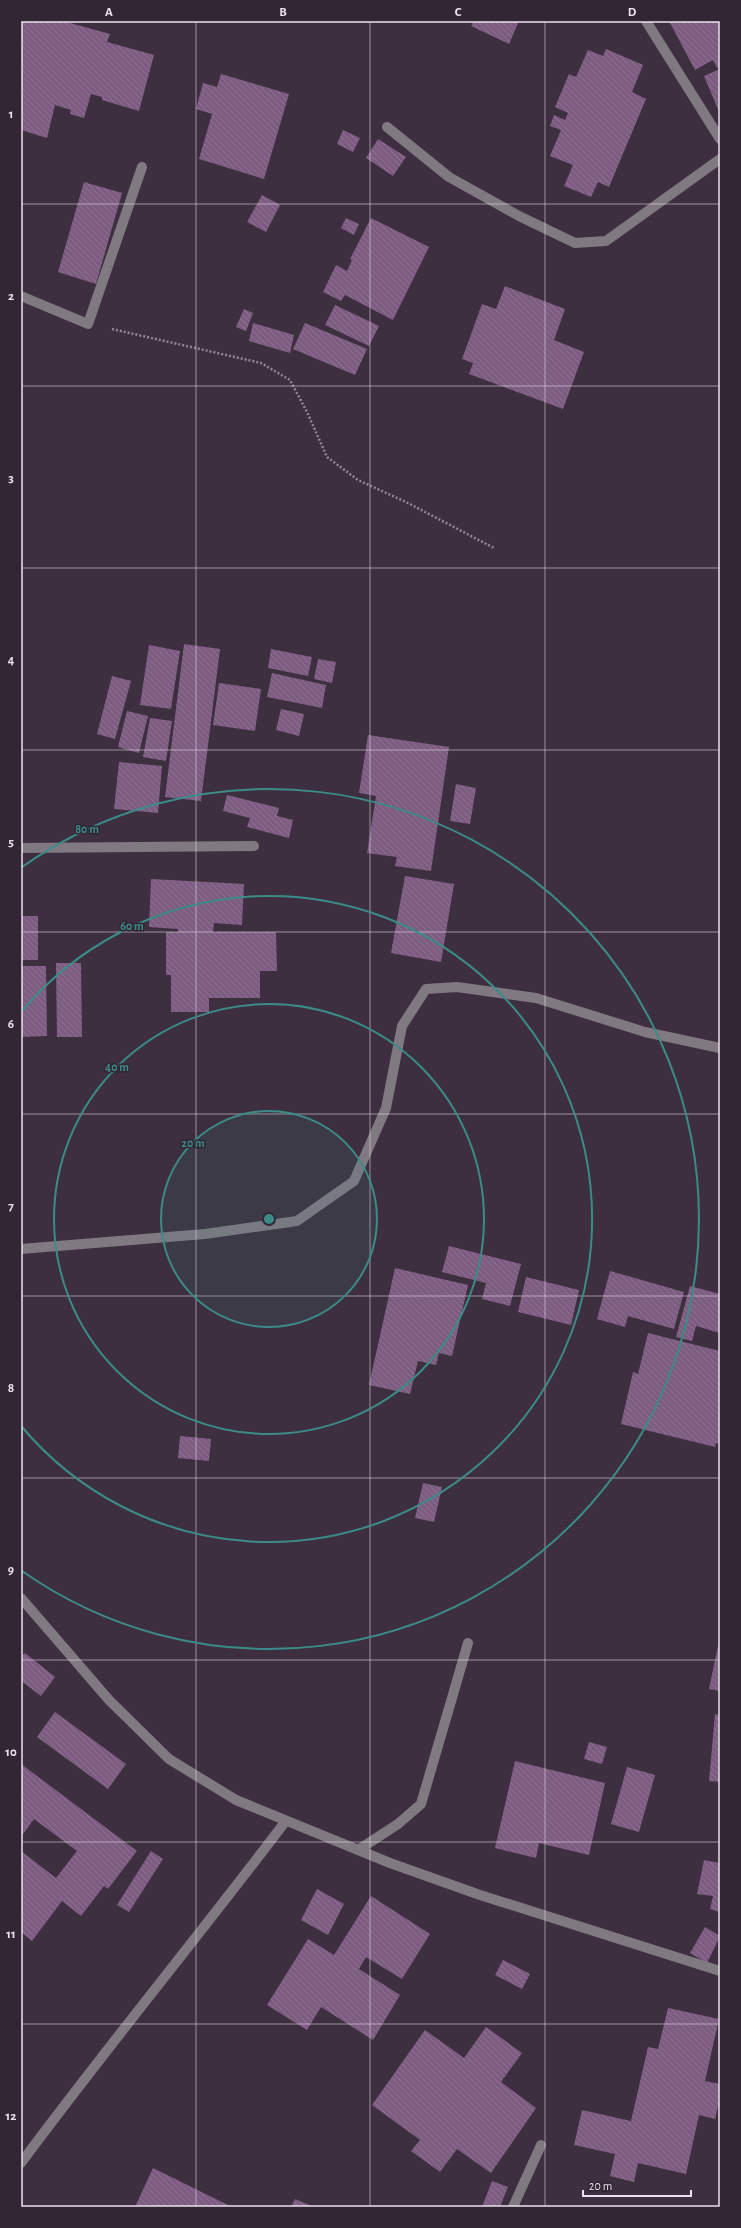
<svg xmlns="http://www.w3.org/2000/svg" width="741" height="2228" font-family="'Alegreya Sans',sans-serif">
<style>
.building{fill:url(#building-back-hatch)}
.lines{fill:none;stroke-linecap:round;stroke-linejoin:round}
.path{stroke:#948895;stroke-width:2.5;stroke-dasharray:2 2;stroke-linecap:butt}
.minor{stroke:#807981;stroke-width:10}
.grid{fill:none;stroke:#ebe2ec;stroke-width:1;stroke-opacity:0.55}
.ring{fill:none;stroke:#3b8c87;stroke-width:2}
.centre{fill:#3b8c87;stroke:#322534;stroke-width:2}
.ring-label{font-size:12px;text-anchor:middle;font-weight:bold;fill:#3b8c87;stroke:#322534;stroke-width:3;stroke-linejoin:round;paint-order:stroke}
.neatline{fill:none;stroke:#ebe2ec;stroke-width:1.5}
.grid-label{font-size:13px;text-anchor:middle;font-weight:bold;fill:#ebe2ec}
</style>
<defs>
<pattern id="building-back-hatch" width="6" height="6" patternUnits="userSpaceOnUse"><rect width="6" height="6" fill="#7d5c81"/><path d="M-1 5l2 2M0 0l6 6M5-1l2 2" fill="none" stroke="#907393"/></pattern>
</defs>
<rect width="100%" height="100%" fill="#3d2f3f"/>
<!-- building -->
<g class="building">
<path d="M22,21H63L110,34L107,42L154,55L139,111L102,100V97L91,94L84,118L70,114L71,110L55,105L47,138L21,130Z"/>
<path d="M474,21H519L509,44L471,26Z"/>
<path d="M669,21H720V67L717,68L713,60L695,70Z"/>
<path d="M606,49L643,65L632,92L646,99L609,187L598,182L591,197L564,186L573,165L550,156L561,130L550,126L554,115L565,120L568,113L555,107L569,74L576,77L588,50L603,56Z"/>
<path d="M720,69V114L704,76Z"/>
<path d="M221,74L289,94L264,179L199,159L212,114L196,109L203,83L217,87Z"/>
<path d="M343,130L360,138L353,152L337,144Z"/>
<path d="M378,139L406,157L393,176L366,158Z"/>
<path d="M84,182L122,193L96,284L58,272Z"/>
<path d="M262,195L280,205L266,232L247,222Z"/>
<path d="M346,218L359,224L354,235L341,228Z"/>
<path d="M371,218L429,247L393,320L345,295L341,301L323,292L336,265L347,271L352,260L350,259Z"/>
<path d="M505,286L565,309L554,340L584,352L563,409L469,374L473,363L462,359L482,304L496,309Z"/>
<path d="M335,305L379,326L369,346L325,325Z"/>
<path d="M244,309L253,313L246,331L236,327Z"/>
<path d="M253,323L294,335L290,353L249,341Z"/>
<path d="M305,323L367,349L355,375L293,349Z"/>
<path d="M184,644L220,649L201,801L165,797Z"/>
<path d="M149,645L180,651L171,709L140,705Z"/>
<path d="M271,649L312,657L308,676L268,668Z"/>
<path d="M318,659L336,662L332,683L314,679Z"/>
<path d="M272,673L326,685L322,708L267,697Z"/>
<path d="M112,676L131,681L115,739L97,734Z"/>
<path d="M219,683L261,689L255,731L213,725Z"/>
<path d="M281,709L304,714L299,736L276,730Z"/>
<path d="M127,711L148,716L139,753L118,747Z"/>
<path d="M150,718L172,721L166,761L143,757Z"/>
<path d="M368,735L449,747L431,871L395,866L397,857L367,853L376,796L359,793Z"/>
<path d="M119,762L162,766L158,813L114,809Z"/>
<path d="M456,784L476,788L470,824L450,821Z"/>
<path d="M227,795L279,808L277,816L293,820L289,838L247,827L250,818L223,811Z"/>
<path d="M405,876L454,884L441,962L391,953Z"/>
<path d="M151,879L244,884L242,925L214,923L213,932H276L277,971H260V998H209V1012H171V975H166V932H178V929L149,927Z"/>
<rect x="21" y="916" width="17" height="44"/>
<path d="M56,963H81L82,1037H57Z"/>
<path d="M21,966H46L47,1036L21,1037Z"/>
<path d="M449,1246L521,1264L510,1306L482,1299L486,1283L442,1272Z"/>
<path d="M395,1268L468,1285L452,1356L439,1353L436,1365L418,1361L410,1394L369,1385Z"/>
<path d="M610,1271L684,1292L674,1329L628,1316L625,1327L597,1319Z"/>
<path d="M526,1277L579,1290L571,1325L518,1312Z"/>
<path d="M690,1286L720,1294V1333L696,1326L692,1341L676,1337Z"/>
<path d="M648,1333L720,1351V1444L716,1443L715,1447L621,1424L633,1372L638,1374Z"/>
<path d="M180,1436L211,1439L209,1461L178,1458Z"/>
<path d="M423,1483L442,1487L434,1522L415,1518Z"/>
<path d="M719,1641H720V1691L709,1689Z"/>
<path d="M25,1653L55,1677L41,1696L21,1681V1657Z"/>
<path d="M55,1712L126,1764L108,1789L37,1737Z"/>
<path d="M715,1714L720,1715V1782L709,1781Z"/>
<path d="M589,1742L607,1747L602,1764L584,1759Z"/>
<path d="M515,1761L605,1783L589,1855L539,1843L536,1858L495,1848Z"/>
<path d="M21,1764L137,1851L108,1889L104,1886L81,1916L62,1901L32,1941L21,1932V1851L56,1878L77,1851L34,1819L21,1837Z"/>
<path d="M627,1767L655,1775L639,1832L611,1824Z"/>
<path d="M151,1851L163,1859L129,1912L117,1905Z"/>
<path d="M704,1860L720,1863V1912L710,1909L713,1896L697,1894Z"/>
<path d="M317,1889L344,1904L328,1935L301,1920Z"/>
<path d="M371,1896L430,1934L402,1979L366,1957L359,1969L400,1995L373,2040L321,2007L307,2030L267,2005L308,1939L334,1955Z"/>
<path d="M705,1927L720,1936L707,1963L690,1953Z"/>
<path d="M503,1960L530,1974L522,1989L495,1975Z"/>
<path d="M668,2008L719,2019L705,2081L720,2084V2106H718L715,2119L699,2115L686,2174L638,2163L634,2182L610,2176L615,2154L574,2145L582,2110L631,2121L648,2047L658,2049Z"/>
<path d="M486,2027L522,2053L501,2082L536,2108L491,2173L457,2149L440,2172L411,2151L420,2140L372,2105L425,2030L464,2058Z"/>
<path d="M153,2168L232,2207H135Z"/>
<path d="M492,2181L508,2187L500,2207H482Z"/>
<path d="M295,2199L314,2207H291Z"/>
</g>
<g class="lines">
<!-- path -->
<path class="path" d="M112,329L261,363L290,380L307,412L327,457L358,480L406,502L494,548"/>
<!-- minor -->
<g class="minor">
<path d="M646,21L720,139"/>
<path d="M387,127L449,177L519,216L575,243L606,241L720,159"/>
<path d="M21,296L88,324L142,167"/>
<path d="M21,848L254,846"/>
<path d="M21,1249L205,1234L297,1221L354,1181L386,1108L402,1026L426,989L457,987L536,998L645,1032L720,1048"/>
<path d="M21,1598L109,1700L169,1759L236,1800L390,1863L480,1895L720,1971"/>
<path d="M358,1850L398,1824L421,1804L468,1643"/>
<path d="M21,2163C107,2047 198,1937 285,1822"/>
<path d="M513,2207L541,2145"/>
</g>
</g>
<!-- grid -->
<path class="grid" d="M196,21V2207M370,21V2207M545,21V2207M21,204H720M21,386H720M21,568H720M21,750H720M21,932H720M21,1114H720M21,1296H720M21,1478H720M21,1660H720M21,1842H720M21,2024H720"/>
<!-- distance rings -->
<circle cx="269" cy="1219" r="108" fill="#3b8c87" fill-opacity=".12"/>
<g class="ring">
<circle cx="269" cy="1219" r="108"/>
<circle cx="269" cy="1219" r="215"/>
<path d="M22 1011A323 323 0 1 1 22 1427"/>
<path d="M22 867A430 430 0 1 1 22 1571"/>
</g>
<circle cx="269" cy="1219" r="6" class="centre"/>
<g class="ring-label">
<text x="87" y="833">80 m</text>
<text x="132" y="930">60 m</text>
<text x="117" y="1071">40 m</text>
<text x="193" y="1147">20 m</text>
</g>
<!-- border -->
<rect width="741" height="2228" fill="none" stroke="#322534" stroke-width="44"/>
<!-- scale -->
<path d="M583 2190v6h108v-6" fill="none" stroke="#ebe2ec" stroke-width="2"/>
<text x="589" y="2190" font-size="12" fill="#ebe2ec" stroke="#322534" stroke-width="3" paint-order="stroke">20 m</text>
<rect x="22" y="22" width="697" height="2184" class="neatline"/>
<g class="grid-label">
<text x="109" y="16">A</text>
<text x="283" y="16">B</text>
<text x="458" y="16">C</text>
<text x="632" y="16">D</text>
<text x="11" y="118">1</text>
<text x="11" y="300">2</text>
<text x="11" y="482">3</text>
<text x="11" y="664">4</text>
<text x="11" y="846">5</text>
<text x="11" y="1028">6</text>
<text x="11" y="1210">7</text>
<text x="11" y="1392">8</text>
<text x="11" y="1574">9</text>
<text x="11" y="1756">10</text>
<text x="11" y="1938">11</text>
<text x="11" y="2120">12</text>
</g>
</svg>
